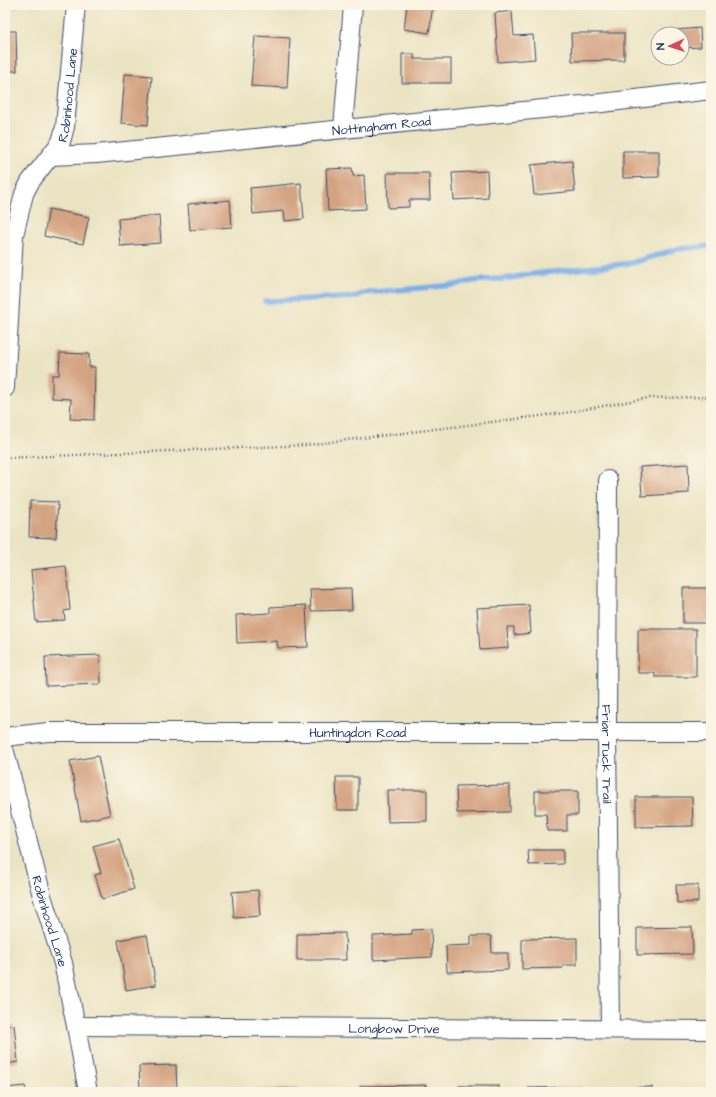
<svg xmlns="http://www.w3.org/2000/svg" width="716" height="1097" font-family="'Architects Daughter',sans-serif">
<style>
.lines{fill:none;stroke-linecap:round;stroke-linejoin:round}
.stream{stroke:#7dafe9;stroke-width:5.5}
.building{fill:#d4a381}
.minor-casing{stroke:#3a4a6d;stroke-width:20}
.path{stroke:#3a4a6d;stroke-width:2.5;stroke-dasharray:1 3;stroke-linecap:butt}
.minor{stroke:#fff;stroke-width:18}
.labels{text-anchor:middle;stroke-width:3;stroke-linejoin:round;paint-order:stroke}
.street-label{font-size:13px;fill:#1b2f5e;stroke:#fcf5e5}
</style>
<rect width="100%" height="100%" fill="#fcf5e5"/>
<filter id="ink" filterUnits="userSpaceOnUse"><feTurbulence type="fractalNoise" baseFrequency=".025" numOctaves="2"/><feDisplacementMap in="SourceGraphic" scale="8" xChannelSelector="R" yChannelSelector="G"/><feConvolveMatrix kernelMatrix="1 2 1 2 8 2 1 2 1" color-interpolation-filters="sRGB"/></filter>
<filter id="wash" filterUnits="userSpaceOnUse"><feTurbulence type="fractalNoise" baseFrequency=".012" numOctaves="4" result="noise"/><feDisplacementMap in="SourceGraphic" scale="16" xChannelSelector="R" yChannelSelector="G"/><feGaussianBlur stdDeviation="0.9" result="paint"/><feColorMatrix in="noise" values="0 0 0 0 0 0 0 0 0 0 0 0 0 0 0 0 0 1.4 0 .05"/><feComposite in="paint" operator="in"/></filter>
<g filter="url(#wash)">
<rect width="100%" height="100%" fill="#ebe4c3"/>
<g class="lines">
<!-- stream -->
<path class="stream" d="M265,301L356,297L363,293L455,285C478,277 502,282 525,275L632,263L677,249L711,246"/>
</g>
<g id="blocks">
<!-- building -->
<g class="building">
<path d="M5,5H17V7L5,6Z"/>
<path d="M407,5H433L429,33L404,29Z"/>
<path d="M618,5H640V8L619,10Z"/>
<path d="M512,11L514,36L533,35L535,59L498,62L495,13Z"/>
<path d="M700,28L701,47L682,48V34H663V31Z"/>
<path d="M5,31H16L17,71H5Z"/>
<path d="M571,33H624V60L572,61Z"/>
<path d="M255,36L290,38L287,88L251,86Z"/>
<path d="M402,54H414V59H451V83H402Z"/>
<path d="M125,74L152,76L148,125L121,123Z"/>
<path d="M623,151H659V177L623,178Z"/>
<path d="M572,161L575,191L534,195L531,165Z"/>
<path d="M352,168L353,176L364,175L366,209L328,211L326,169Z"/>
<path d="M487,171L488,198L454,200L452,173Z"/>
<path d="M387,173H429L430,200H409V207L388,208Z"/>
<path d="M301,183L304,219L285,221L284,211L253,214L250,188Z"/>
<path d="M230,200L232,227L190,230L188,204Z"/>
<path d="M49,209L89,217L83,244L44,236Z"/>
<path d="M159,215L161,243L120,246L118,219Z"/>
<path d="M60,353L89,354V367H95L94,420L70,419L71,399L52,398V375H59Z"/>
<path d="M688,464L689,493L642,496L640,467Z"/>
<path d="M30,501L58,502L56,538L29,537Z"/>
<path d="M66,566L70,610L64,611L65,620L36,622L31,570Z"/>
<path d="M351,588L352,610L311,611L310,589Z"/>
<rect x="683" y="588" width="28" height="35"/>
<path d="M306,605L308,647L278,648L277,641L237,643L236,615L270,613V607Z"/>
<path d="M529,605L531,633L514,635V627H507L508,648L480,650L477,608Z"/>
<path d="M638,629H696V677H655V673H638Z"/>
<path d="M100,655L101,684L46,686L45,657Z"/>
<path d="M98,756L110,815L81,821L70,761Z"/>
<path d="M336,777H358V810H337Z"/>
<path d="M510,785V812L457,813L456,786Z"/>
<path d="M387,790H427V821L388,822Z"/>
<path d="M535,791H578V815H567V831H547L546,814H535Z"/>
<path d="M636,797H692L693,826L636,827Z"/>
<path d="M119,839L134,889L102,899L95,875L101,873L93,846Z"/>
<path d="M528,850H563V864L529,865Z"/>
<path d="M676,885H698V902L677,903Z"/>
<path d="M258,890L260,916L234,918L232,892Z"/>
<path d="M692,927L693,954L637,955V928Z"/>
<path d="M431,929L432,957L373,960V936L412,934V930Z"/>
<path d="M345,933L346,960H297V934Z"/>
<path d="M147,935L156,985L126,990L118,940Z"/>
<path d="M471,936H491L492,953H508V970L447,972L446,946L471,945Z"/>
<path d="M577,938V965H563V968L522,969V939Z"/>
<path d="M14,1025L18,1062L5,1064V1026Z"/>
<path d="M176,1065L177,1092H140L139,1066Z"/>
<path d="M426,1085V1092H360V1086Z"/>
<path d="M25,1086L26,1092H5V1088Z"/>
<rect x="459" y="1086" width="40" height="6"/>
<path d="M582,1087V1092H528V1088Z"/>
<path d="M652,1087V1092H611V1088Z"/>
<rect x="258" y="1089" width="45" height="3"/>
<path d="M711,1089V1092H682V1090Z"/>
</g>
</g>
</g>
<g filter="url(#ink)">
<use href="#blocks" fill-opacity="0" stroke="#3a4a6d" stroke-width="1"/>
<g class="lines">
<!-- minor casing -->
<g class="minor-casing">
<g id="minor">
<path d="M343,128L353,5"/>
<path id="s1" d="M51,156L96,154L602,103L711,90"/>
<path id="s2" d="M5,388L14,235L24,194L30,182L61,142L65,127L76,5"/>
<path id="s3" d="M608,480L607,732L610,1029"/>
<path id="s4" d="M5,737L48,732H711"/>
<path id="s5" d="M5,752L42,896L63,963L76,1026L88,1092"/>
<path id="s6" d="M76,1026L711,1030"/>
</g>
</g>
<!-- path -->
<path class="path" d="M5,458L307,445L564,413L648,398L711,397"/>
<!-- minor -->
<use href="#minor" class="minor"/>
</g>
</g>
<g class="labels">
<!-- street labels -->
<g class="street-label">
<text dy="5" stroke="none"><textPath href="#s2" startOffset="307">Robinhood Lane</textPath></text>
<text dy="5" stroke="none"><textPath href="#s1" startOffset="332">Nottingham Road</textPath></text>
<text dy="5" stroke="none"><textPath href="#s4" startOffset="353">Huntingdon Road</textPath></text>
<text dy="5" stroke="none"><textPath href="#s3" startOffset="274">Friar Tuck Trail</textPath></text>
<text dy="5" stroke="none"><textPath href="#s5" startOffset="175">Robinhood Lane</textPath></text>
<text dy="5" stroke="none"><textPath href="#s6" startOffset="318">Longbow Drive</textPath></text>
</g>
</g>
<!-- margin -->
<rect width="716" height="1097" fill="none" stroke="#fcf5e5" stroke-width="20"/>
<!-- north arrow -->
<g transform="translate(670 46) rotate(267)"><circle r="19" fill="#fcf5e5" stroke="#a2a6af"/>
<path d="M0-3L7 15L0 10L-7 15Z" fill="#d1495b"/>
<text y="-6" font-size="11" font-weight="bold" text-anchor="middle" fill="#1b2f5e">N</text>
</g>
</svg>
